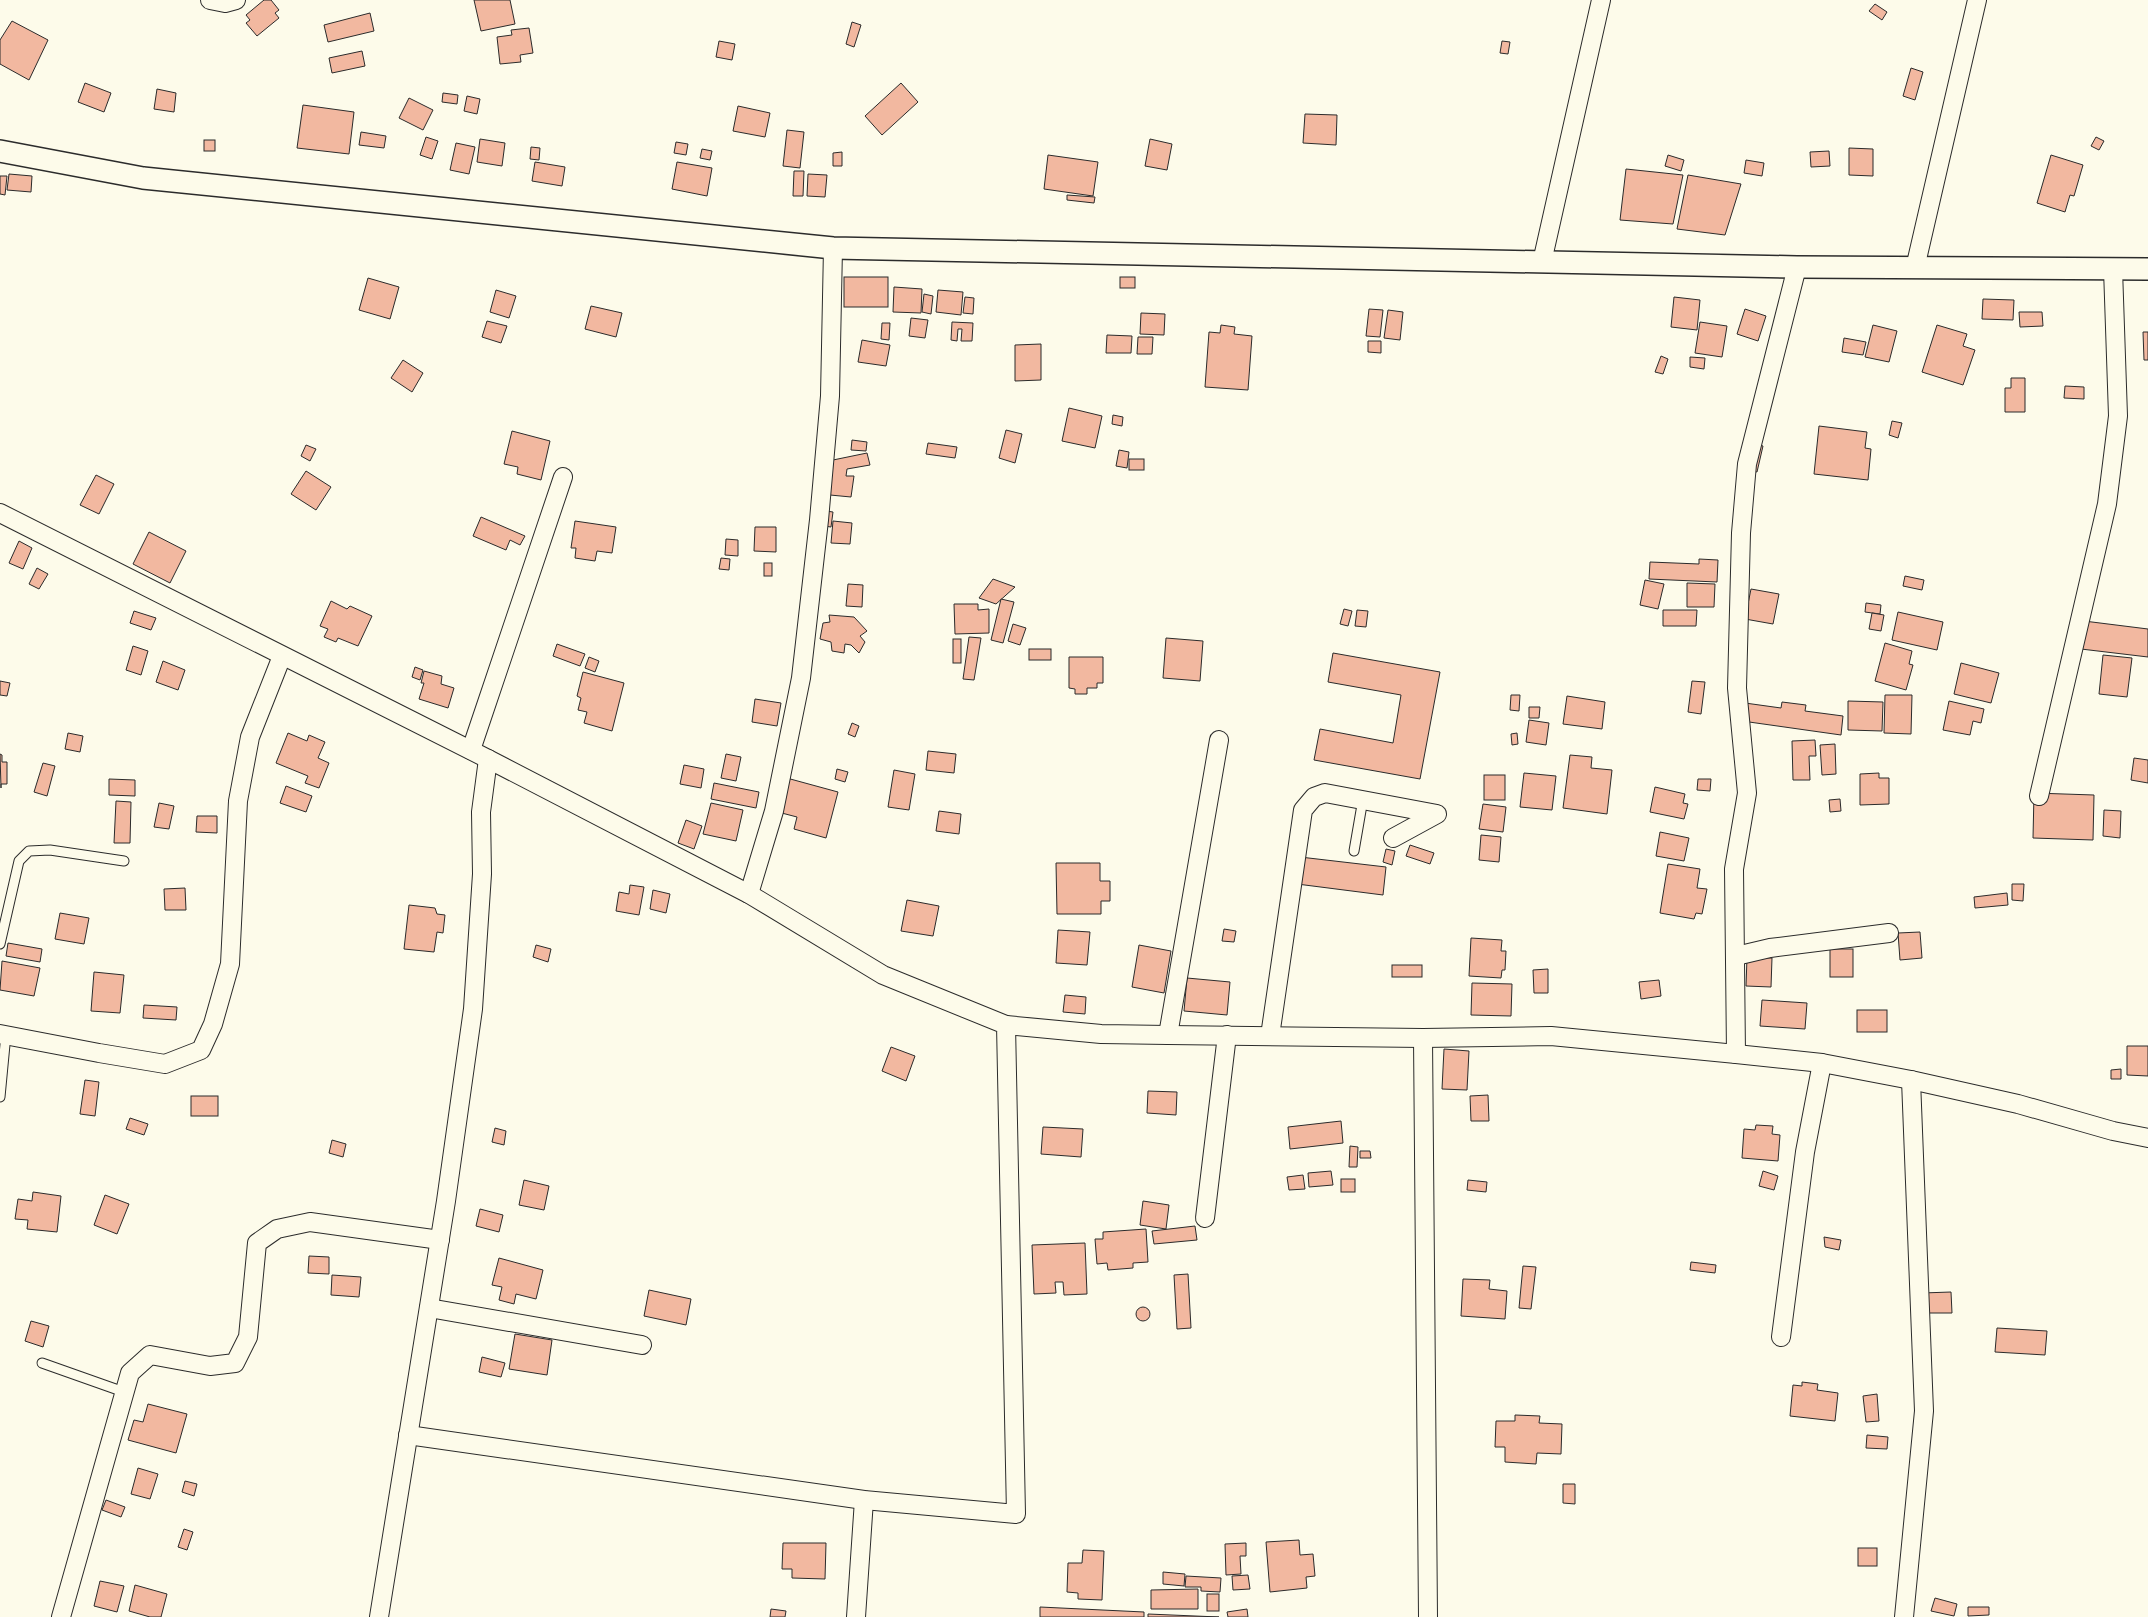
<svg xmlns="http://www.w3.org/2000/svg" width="2148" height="1617" font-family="'Archivo Narrow',sans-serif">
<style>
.building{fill:#f2b8a0;stroke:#2b2b2b}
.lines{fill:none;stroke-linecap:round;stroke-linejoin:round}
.service-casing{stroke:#2b2b2b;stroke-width:11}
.minor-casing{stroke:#2b2b2b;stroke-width:20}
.tertiary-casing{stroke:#2b2b2b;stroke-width:24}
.service{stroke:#fdfbea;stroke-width:9}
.minor{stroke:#fdfbea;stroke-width:18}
.tertiary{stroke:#fdfbea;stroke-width:21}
</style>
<rect width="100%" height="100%" fill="#fdfbea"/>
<!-- building -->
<g class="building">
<path d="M264,0H271L279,10L275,13L279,18L257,36L246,23L250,20L246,15Z"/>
<path d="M474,0H510L515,24L481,31Z"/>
<path d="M1875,4L1887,12L1882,20L1869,11Z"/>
<path d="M370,13L374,31L328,42L324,25Z"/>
<path d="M12,21L48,40L29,80L0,64V40Z"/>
<path d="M852,22L861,25L854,47L846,44Z"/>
<path d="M529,28L533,53L520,55L521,62L500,64L497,37L512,35L511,30Z"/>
<path d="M719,41L735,44L732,60L716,57Z"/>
<path d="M1502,41L1510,42L1508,54L1500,53Z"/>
<path d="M362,51L365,66L332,73L329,58Z"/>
<path d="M1911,68L1923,72L1915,100L1903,96Z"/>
<path d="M85,83L111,93L104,112L78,102Z"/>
<path d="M901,83L918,102L882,135L865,116Z"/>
<path d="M157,89L176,93L174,112L154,109Z"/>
<path d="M443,93L458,95L457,104L442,102Z"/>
<path d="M467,96L480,99L477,114L464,111Z"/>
<path d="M409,98L433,110L423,130L399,118Z"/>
<path d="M303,105L354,112L349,154L297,148Z"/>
<path d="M738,106L770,113L765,137L733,131Z"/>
<path d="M1305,114L1337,115L1336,145L1303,143Z"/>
<path d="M787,130L804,132L800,168L783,166Z"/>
<path d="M361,132L386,136L384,148L359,145Z"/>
<path d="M426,137L438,141L432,159L420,155Z"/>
<path d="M2096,137L2104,141L2099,150L2091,146Z"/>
<path d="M480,139L505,143L502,166L477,162Z"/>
<path d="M1150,139L1172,144L1167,170L1145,166Z"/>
<rect x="204" y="140" width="11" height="11"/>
<path d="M676,142L688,144L686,155L674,153Z"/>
<path d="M456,143L475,147L469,174L450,170Z"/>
<path d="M531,147L540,148L539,160L530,159Z"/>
<path d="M1849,148L1873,149V176L1849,175Z"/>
<path d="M702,149L712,151L710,160L700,158Z"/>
<path d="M1829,151L1830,166L1811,167L1810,152Z"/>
<path d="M842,152V166H833V153Z"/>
<path d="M1048,155L1098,162L1093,196L1044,189Z"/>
<path d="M1668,155L1684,160L1681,171L1665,166Z"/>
<path d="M2051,155L2083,165L2074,196L2070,195L2065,212L2037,203Z"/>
<path d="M1746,160L1764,163L1762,176L1744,173Z"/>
<path d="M535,162L565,167L562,186L532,181Z"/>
<path d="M677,162L712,168L707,196L672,189Z"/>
<path d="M1626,169L1683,175L1673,224L1620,220Z"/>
<path d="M794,171H804L803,196H793Z"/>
<path d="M9,174L32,176L31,192L7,190Z"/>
<path d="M808,174L827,175L825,197L807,196Z"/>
<path d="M1688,175L1741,184L1725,235L1677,229Z"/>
<path d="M0,176H7L5,195L0,194Z"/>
<path d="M1067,195L1095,197L1094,203L1067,200Z"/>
<rect x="844" y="277" width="44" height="30"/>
<rect x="1120" y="277" width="15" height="11"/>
<path d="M368,278L399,287L390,319L359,310Z"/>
<path d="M894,287L922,289L921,313L893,312Z"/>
<path d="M496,290L516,296L509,318L490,312Z"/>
<path d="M938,290L963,292L961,315L936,312Z"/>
<path d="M924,294L933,296L931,314L922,312Z"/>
<path d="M965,297L974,298L973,314L963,313Z"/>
<path d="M1674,297L1700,300L1697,330L1671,327Z"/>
<path d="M1983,299L2014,300L2013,320L1982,319Z"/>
<path d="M591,306L622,313L616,337L585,329Z"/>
<path d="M1369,309L1383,310L1380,337L1366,336Z"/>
<path d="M1745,309L1766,316L1758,341L1737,334Z"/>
<path d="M1388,310L1403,312L1400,340L1384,338Z"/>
<path d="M2019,312H2042L2043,326L2020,327Z"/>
<path d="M1141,313L1165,314L1164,335L1140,334Z"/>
<path d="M911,318L928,320L925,338L909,336Z"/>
<path d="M487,321L507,326L501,343L482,337Z"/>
<path d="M952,322L973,323L972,341H961L962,329H958L957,341L951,340Z"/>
<path d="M1700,322L1727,326L1722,357L1695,353Z"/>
<path d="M882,323H890L889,340L881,339Z"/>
<path d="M1221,325L1235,327L1234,334L1252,336L1248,390L1205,387L1209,332L1220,333Z"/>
<path d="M1873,325L1897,331L1889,362L1865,357Z"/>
<path d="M1937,325L1967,334L1963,346L1975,350L1963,385L1922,372Z"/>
<path d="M2143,332H2148V360H2144Z"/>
<path d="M1107,335L1132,336L1131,353H1106Z"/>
<path d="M1138,337H1153L1152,354H1137Z"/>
<path d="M1844,338L1866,342L1863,355L1842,352Z"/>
<path d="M862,340L890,345L886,366L858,362Z"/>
<path d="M1368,341H1381V353L1368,352Z"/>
<path d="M1041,344V380L1015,381V345Z"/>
<path d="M1661,356L1668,359L1663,374L1655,372Z"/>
<path d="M1690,357L1705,358L1704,369L1690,367Z"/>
<path d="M403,360L423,373L412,392L391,378Z"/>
<path d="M2011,378H2025V412H2005V388H2011Z"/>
<path d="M2065,386L2084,387V399L2064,398Z"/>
<path d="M1069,408L1102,416L1095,448L1062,441Z"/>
<path d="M1113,415L1123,417L1122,426L1112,424Z"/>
<path d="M1892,421L1902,423L1898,438L1889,435Z"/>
<path d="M1819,426L1867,432L1865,448L1871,449L1868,480L1814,474Z"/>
<path d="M1006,430L1022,434L1015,463L999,458Z"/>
<path d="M512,431L550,441L541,480L517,474L518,467L504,464Z"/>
<path d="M852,440L867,442L866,451L851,450Z"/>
<path d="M928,443L957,447L955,458L926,454Z"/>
<path d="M1754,443L1763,446L1757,472L1747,470Z"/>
<path d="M306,445L316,449L310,461L301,456Z"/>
<path d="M1119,450L1129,452L1127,468L1116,466Z"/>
<path d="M867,453L870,465L847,469L846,476H854L851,497L830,495L833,460Z"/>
<rect x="1129" y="459" width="15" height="11"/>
<path d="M306,471L331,487L316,510L291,494Z"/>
<path d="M96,475L114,484L99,514L80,505Z"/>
<path d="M826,511L833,512L831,527L824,526Z"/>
<path d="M481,517L525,536L520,545L510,540L506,550L473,536Z"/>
<path d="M575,521L616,527L612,553L597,551L595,561L575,558L576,548H571Z"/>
<path d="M833,521L852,523L850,544L831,543Z"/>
<path d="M755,527H776V552L754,551Z"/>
<path d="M149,532L186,551L170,583L133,564Z"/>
<path d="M726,539L738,540V556L725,555Z"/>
<path d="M19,541L32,548L23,569L9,563Z"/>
<path d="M721,558L730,559L729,570L719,569Z"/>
<path d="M1699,559L1718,560L1717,582L1649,579L1650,562L1699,564Z"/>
<rect x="764" y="563" width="8" height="13"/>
<path d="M37,568L48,574L39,589L29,584Z"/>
<path d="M1905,576L1924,580L1922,590L1903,586Z"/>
<path d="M993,579L1015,587L996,604L979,598Z"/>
<path d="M1645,580L1664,584L1658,609L1640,605Z"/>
<path d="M1687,583L1715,584L1714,607H1687Z"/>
<path d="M848,584L863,585L862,607L846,606Z"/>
<path d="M1751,589L1779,594L1773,624L1745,619Z"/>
<path d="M1001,599L1014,602L1003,643L991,640Z"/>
<path d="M331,601L347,609L350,606L372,616L358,646L338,638L336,642L324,637L328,629L320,626Z"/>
<path d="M1866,603L1881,605L1880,614L1865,612Z"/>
<path d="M954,604H978V610L989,609V633L955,634Z"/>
<path d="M1344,609L1352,611L1348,626L1340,624Z"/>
<path d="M1357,610L1368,611L1366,627L1355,626Z"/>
<path d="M1663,610H1697L1696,626H1663Z"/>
<path d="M134,611L156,618L151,630L130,623Z"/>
<path d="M1898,612L1943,622L1937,650L1892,640Z"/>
<path d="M1872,613L1884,615L1881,631L1869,629Z"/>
<path d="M829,615L854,617L867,631L860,636L865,642L859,653L851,645L845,644L844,653L832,651L831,642L820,639L823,623L830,622Z"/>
<path d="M2084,621L2148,629V657L2081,649Z"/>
<path d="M1013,624L1026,628L1020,645L1008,641Z"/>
<path d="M969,637L981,638L974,680L963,679Z"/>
<path d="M1166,638L1203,641L1200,681L1163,678Z"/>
<rect x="953" y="639" width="8" height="24"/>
<path d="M1885,643L1912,651L1909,664L1913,665L1906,690L1875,681Z"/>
<path d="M557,644L585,654L580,666L553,656Z"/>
<path d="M133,646L148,651L141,675L126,670Z"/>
<rect x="1029" y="649" width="22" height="11"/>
<path d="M1333,653L1440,672L1420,779L1314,760L1320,729L1393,743L1401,695L1328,682Z"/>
<path d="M2103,655L2132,658L2127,697L2099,694Z"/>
<path d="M589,657L599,661L595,672L585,668Z"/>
<path d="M1069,657H1103V683H1097V688H1087V694H1075V689L1069,688Z"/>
<path d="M163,661L185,670L178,690L156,682Z"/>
<path d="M1961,663L1999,673L1991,703L1954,694Z"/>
<path d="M415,667L423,670L420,680L412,677Z"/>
<path d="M424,671L442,676L441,684L454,688L448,708L419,699L424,683H421Z"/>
<path d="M583,672L624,683L612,731L584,723L587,712L578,710L581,698L577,696Z"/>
<path d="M0,681L10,683L7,696L0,695Z"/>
<path d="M1692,681L1705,682L1701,714L1688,712Z"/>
<path d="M1511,695H1520L1519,711L1510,710Z"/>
<path d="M1885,695H1912L1911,734L1884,733Z"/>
<path d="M1567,696L1605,702L1602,729L1563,724Z"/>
<path d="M755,699L781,703L777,726L752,722Z"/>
<path d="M1848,701L1883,702L1882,731L1848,730Z"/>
<path d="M1949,701L1984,709L1981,723L1973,721L1970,735L1943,730Z"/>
<path d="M1782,702L1806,705L1805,711L1843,716L1841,735L1742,721L1745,703L1781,708Z"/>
<path d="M1529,707H1540L1539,718H1529Z"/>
<path d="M1529,720L1549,723L1546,745L1526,742Z"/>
<path d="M852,723L859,726L855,737L848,734Z"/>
<path d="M68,733L83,736L80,752L65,749Z"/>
<path d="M288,733L307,741L309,735L325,742L318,758L329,763L319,788L305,783L308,776L276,763Z"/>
<path d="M1517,733L1518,744L1512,745L1511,734Z"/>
<path d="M1815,740L1816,756H1809L1810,780H1793L1792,741Z"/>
<path d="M1835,744L1836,774L1822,775L1820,745Z"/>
<path d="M928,751L956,754L954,773L926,770Z"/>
<path d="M0,754L2,755V762H7V784H1V788Z"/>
<path d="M726,754L741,757L736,781L721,778Z"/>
<path d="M1570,755L1592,757L1591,768L1612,770L1607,814L1563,808Z"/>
<path d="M2134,758L2148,760V783L2131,780Z"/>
<path d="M43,763L55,766L47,796L34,792Z"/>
<path d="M684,765L704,769L701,788L680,784Z"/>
<path d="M837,769L848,772L845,782L835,779Z"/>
<path d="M894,770L915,774L909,810L888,807Z"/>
<path d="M1524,773L1556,776L1552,810L1520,807Z"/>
<path d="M1879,773V778H1889V804L1860,805V774Z"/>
<rect x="1484" y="775" width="21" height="25"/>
<path d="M783,777L838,792L826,838L794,829L797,817L774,811Z"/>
<path d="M109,779L135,780V796L109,795Z"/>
<path d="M1698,779H1711L1710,791L1697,790Z"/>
<path d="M714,783L759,792L756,808L711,799Z"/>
<path d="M286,786L312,796L306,812L280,803Z"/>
<path d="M1655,787L1685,794L1683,803L1688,804L1684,819L1650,812Z"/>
<path d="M2034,793L2094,795L2093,840L2033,838Z"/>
<path d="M1840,799L1841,811L1830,812L1829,800Z"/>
<path d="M116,801L131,802L130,843H114Z"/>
<path d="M159,803L174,806L169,829L154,827Z"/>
<path d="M711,803L743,810L736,841L703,834Z"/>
<path d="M1483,804L1506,807L1503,832L1479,829Z"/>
<path d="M2104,810L2121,811L2120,838L2103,836Z"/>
<path d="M939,811L961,814L959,834L936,831Z"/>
<path d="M197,816H217V833L196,832Z"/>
<path d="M686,820L702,826L694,849L678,843Z"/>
<path d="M1660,832L1689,838L1684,861L1656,856Z"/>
<path d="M1481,835L1501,837L1499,862L1479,860Z"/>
<path d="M1410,845L1434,853L1430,864L1406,856Z"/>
<path d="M1386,849L1395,851L1392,865L1383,862Z"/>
<path d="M1300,857L1386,867L1383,895L1297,884Z"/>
<path d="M1056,863H1100V881H1110V901H1101V914H1057Z"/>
<path d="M1668,864L1700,869L1697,888L1707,889L1702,914L1696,913L1694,919L1660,913Z"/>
<path d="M2012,884H2024L2023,901L2012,900Z"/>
<path d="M630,885L644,887L639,915L616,911L619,892L629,894Z"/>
<path d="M185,888L186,910H165L164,889Z"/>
<path d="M653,890L670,894L666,913L650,909Z"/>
<path d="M2007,893L2008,905L1975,908L1974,897Z"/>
<path d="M907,900L939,906L933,936L901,931Z"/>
<path d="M409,905L435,908L437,914L445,915L443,933L437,932L434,952L404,949Z"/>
<path d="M60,913L89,918L84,944L55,939Z"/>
<path d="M1224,929L1236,931L1234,942L1222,941Z"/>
<path d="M1058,930L1090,932L1087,965L1056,963Z"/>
<path d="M1920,932L1922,958L1900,960L1898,933Z"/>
<path d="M1471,938L1502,940L1501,951H1506L1505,970H1502L1501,978L1469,976Z"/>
<path d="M8,943L42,949L40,962L6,956Z"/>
<path d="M536,945L551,949L548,962L533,957Z"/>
<path d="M1139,945L1171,951L1164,993L1132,987Z"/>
<rect x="1830" y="949" width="23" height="28"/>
<path d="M1747,957L1772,958L1771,987L1746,986Z"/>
<path d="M2,961L40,968L34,996L0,990Z"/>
<rect x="1392" y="965" width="30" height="12"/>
<path d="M1548,969V993H1534L1533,970Z"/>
<path d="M94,972L124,975L120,1013L91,1011Z"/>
<path d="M1187,978L1230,982L1227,1015L1184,1011Z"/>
<path d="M1659,980L1661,996L1641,999L1639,982Z"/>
<path d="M1472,983L1512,984L1511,1016L1471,1015Z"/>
<path d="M1065,995L1086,997L1085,1014L1063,1012Z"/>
<path d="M1762,1000L1807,1003L1805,1029L1760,1026Z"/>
<path d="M144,1005L177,1007L176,1020L143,1018Z"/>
<rect x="1857" y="1010" width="30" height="22"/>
<path d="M2127,1046H2148V1076L2127,1075Z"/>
<path d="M891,1047L915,1056L906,1081L882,1071Z"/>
<path d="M1444,1049L1469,1051L1467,1090L1442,1089Z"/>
<path d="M2121,1069V1079H2111V1070Z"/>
<path d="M85,1080L99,1082L95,1116L80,1114Z"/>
<path d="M1148,1091L1177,1092L1176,1115L1147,1113Z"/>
<path d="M1488,1095L1489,1121H1471L1470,1096Z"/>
<rect x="191" y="1096" width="27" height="20"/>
<path d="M130,1118L148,1124L144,1135L126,1129Z"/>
<path d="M1341,1121L1343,1143L1290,1149L1288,1127Z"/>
<path d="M1756,1125L1773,1126L1772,1134L1780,1135L1778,1161L1742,1158L1744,1129L1755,1130Z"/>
<path d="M1043,1127L1083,1129L1081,1157L1041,1154Z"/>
<path d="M495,1128L506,1131L504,1145L492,1142Z"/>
<path d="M332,1140L346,1144L343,1157L329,1153Z"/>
<path d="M1350,1146L1358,1147L1357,1167H1349Z"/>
<path d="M1360,1151H1370L1371,1158H1360Z"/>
<path d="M1331,1171L1333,1185L1309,1187L1308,1173Z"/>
<path d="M1763,1171L1778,1176L1774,1190L1759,1186Z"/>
<path d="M1303,1175L1305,1189L1289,1190L1287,1177Z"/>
<rect x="1341" y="1179" width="14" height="13"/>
<path d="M524,1180L549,1186L544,1210L519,1205Z"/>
<path d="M1468,1180L1487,1182L1486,1192L1467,1190Z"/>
<path d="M33,1192L61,1196L57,1232L27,1229L28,1220L15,1219L18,1199L32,1201Z"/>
<path d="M105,1195L129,1204L117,1234L94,1225Z"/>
<path d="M1143,1201L1169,1205L1166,1229L1140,1225Z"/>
<path d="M480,1209L503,1215L499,1232L476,1226Z"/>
<path d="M1195,1226L1197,1240L1154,1244L1152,1231Z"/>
<path d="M1146,1229L1148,1262L1133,1263V1268L1108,1270L1107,1263L1097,1264L1095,1239H1103V1232Z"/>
<path d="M1824,1237L1841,1240L1839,1250L1825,1247Z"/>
<path d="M1085,1243L1087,1294L1064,1295L1063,1282H1055L1056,1293L1034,1294L1032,1245Z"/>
<path d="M309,1256L329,1257V1274L308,1273Z"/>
<path d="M499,1258L543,1270L536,1299L516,1294L514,1304L499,1300L502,1287L492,1285Z"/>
<path d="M1691,1262L1716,1265L1715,1273L1690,1270Z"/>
<path d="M1523,1266L1536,1267L1531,1309L1519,1308Z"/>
<path d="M1188,1274L1191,1328L1177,1329L1174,1275Z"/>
<path d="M332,1275L361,1277L359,1297L331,1295Z"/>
<path d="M1463,1279L1490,1280L1489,1289L1507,1291L1505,1319L1461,1316Z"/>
<path d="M649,1290L691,1299L686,1325L644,1316Z"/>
<path d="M1951,1292L1952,1313H1923L1922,1293Z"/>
<circle cx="1143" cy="1314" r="7"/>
<path d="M31,1321L49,1326L43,1347L25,1341Z"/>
<path d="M1997,1328L2047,1331L2045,1355L1995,1352Z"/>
<path d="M515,1334L552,1340L547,1375L509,1369Z"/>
<path d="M482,1357L505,1363L501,1377L479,1372Z"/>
<path d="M1802,1382L1818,1384L1817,1390L1838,1393L1835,1421L1790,1416L1793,1385L1802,1386Z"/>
<path d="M1877,1394L1879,1421L1866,1422L1863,1396Z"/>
<path d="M148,1404L187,1414L176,1453L128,1440L134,1420L143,1422Z"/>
<path d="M1515,1415L1540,1416L1539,1423L1562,1424L1561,1454L1537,1453L1536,1464L1505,1462V1447H1495L1496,1421H1515Z"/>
<path d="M1867,1435L1888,1437L1887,1449L1866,1448Z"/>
<path d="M138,1468L158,1474L150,1499L131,1494Z"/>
<path d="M185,1481L197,1484L194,1496L182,1492Z"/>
<path d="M1563,1484H1575V1504L1563,1503Z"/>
<path d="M106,1500L125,1507L121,1517L102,1510Z"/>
<path d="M184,1529L193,1532L187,1550L178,1547Z"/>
<path d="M1299,1540L1300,1555L1313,1554L1315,1576L1306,1577L1307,1588L1270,1592L1266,1542Z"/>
<path d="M783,1543H826L825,1579L792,1578V1569H782Z"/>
<path d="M1246,1543V1556H1240L1241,1574L1226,1575L1225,1544Z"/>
<rect x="1858" y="1548" width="19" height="18"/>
<path d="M1083,1550L1104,1551L1102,1600L1078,1599V1593L1067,1592L1068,1563H1082Z"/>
<path d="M1163,1572L1185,1574L1184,1586L1163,1584Z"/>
<path d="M1248,1575L1250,1589L1233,1590L1232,1576Z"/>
<path d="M1186,1576L1221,1578L1220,1592L1201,1591V1587H1185Z"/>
<path d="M100,1581L124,1586L117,1612L94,1606Z"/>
<path d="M135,1585L167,1594L161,1617H150L129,1611Z"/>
<path d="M1198,1589V1609H1151V1590Z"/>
<rect x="1207" y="1594" width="12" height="17"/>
<path d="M1935,1598L1957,1604L1954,1616L1931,1611Z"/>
<path d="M1040,1607L1144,1612V1617H1040Z"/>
<path d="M1968,1607H1989V1615L1968,1616Z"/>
<path d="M771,1609L786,1611L785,1617H770Z"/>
<path d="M1247,1609L1248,1617H1228L1227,1612Z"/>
<path d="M1148,1614L1219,1617H1148Z"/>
</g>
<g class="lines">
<!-- service casing -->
<g class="service-casing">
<g id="service">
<path d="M1354,851L1363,799"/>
<path d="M0,944L19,861L29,851L50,850L124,861"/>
<path d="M0,1097L6,1034"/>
<path d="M42,1363L124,1392"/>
</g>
</g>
<!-- minor casing -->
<g class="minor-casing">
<g id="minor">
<path d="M210,0L225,3L236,0"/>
<path d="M1542,262L1601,0"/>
<path d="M1915,268L1977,0"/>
<path d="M0,513L488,759L749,894L883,975L1006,1025L1016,1514L864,1500L408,1435"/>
<path d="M471,750L563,477"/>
<path d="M2039,796L2107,504L2118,416L2113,269"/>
<path d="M749,894L774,811L801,678L819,520L830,396L833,248"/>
<path d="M1736,956L1770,948L1889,933"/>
<path d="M1006,1025L1101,1034L1168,1035L1423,1038L1551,1036L1736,1054L1822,1063L1911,1080L2018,1104L2113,1131L2148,1138"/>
<path d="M0,1034L99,1053L165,1064L201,1050L213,1024L230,964L238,801L250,737L282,656"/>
<path d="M1168,1035L1219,740"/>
<path d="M1270,1036L1303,810L1314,797L1325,793L1437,814L1393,838"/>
<path d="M1423,1038L1428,1617"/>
<path d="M1736,1054L1734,869L1747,793L1737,688L1741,533L1747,464L1797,267"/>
<path d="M1205,1218L1227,1035"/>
<path d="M429,1308L642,1345"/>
<path d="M1781,1337L1805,1152L1822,1063"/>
<path d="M61,1617L130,1373L150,1355L210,1366L235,1363L248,1337L257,1243L277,1229L310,1222L440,1240"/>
<path d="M379,1617L446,1201L473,1009L482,874L481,812L488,759"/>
<path d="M856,1617L864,1500"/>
<path d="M1904,1617L1924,1411L1911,1080"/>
</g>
</g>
<!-- tertiary casing -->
<g class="tertiary-casing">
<path id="tertiary" d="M0,151L143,178L833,248L1797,267L2148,269"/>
</g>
<!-- service -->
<use href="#service" class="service"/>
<!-- minor -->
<use href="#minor" class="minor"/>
<!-- tertiary -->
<use href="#tertiary" class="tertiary"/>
</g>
</svg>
